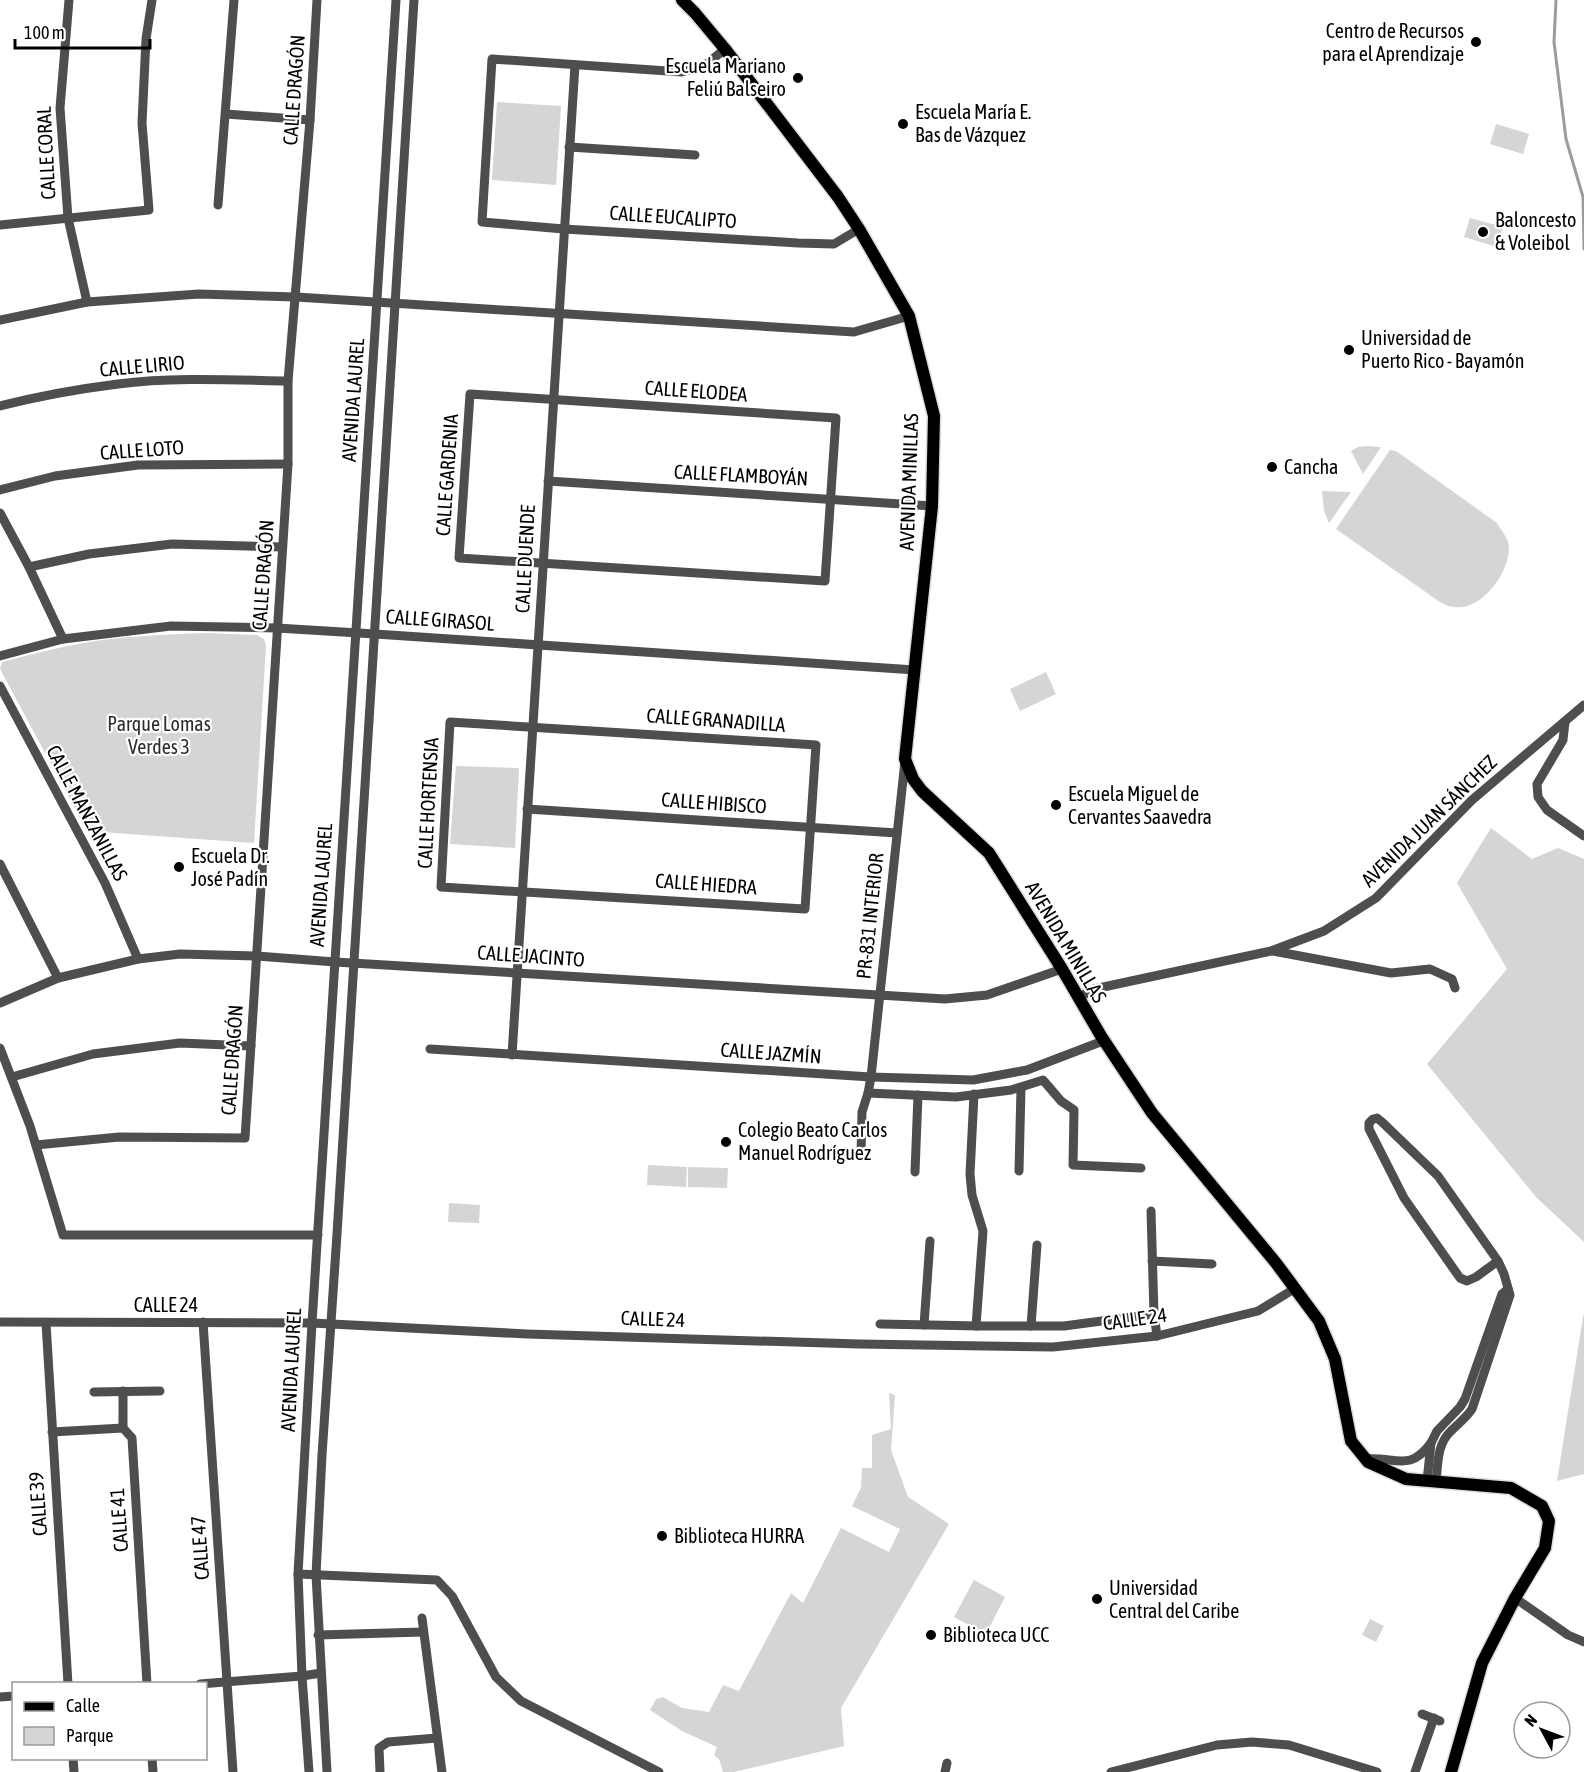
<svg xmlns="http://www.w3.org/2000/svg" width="1584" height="1772" font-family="'Asap Condensed',sans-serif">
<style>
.green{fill:#d5d5d5}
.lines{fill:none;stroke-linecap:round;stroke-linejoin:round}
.stream{stroke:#9c9c9c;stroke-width:3}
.major-casing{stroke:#dbdbdb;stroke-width:15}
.minor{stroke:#4e4e4e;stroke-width:9}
.major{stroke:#000;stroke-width:12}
.poi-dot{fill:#000;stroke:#fff;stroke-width:2}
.labels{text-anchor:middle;stroke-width:4.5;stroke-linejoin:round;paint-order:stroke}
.poi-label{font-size:20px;fill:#000;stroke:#fff;text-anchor:start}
.street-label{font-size:20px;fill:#000;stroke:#fff}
.park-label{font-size:20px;fill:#2c2c2c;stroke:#fff}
</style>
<rect width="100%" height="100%" fill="#fff"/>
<!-- green -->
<g class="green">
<path d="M497,102L561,106L556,185L492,180Z"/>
<path d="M1496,124L1529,134L1523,154L1490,144Z"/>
<path d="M1470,218L1503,227L1497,247L1464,237Z"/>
<path d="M1367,446L1381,447L1363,474L1351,451L1358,447Z"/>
<path d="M1390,450L1396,451L1497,523C1501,530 1509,539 1509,548C1509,573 1482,611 1454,607C1448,607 1442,603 1437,600L1336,529Z"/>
<path d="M1322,491L1351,492L1329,523L1324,511Z"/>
<path d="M205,633L257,635L264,639L266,646L254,843L87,831L0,669L2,662C35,653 69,645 102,640C136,636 170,634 205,633Z"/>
<path d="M1046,672L1056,694L1020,711L1010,689Z"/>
<path d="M456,766L519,768L515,848L450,844Z"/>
<path d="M1491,828L1532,859L1558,848L1584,859V1242L1536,1197L1427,1064L1507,969L1457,883Z"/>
<path d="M648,1165L687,1167L686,1187L647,1185Z"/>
<path d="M688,1167L728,1168L727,1188L688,1187Z"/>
<path d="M449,1203L480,1205L479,1223L448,1222Z"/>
<path d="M1584,1313V1474L1557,1481L1583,1317Z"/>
<path d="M889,1393L895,1395L891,1450L908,1497L949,1524L841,1708L844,1746L734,1772H723L719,1759L714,1755L717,1747L682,1731L650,1710L656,1699L663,1697L682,1708L709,1712L723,1685L739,1691L791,1593L803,1603L841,1528L889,1552L900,1529L852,1506L861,1488L862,1468H872V1435L891,1429Z"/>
<path d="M974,1580L1005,1597L986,1634L954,1617Z"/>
<path d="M1370,1619L1384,1626L1376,1642L1362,1635Z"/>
</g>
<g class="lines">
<!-- stream -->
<path class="stream" d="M1556,0L1554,42L1566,139L1583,197L1584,249"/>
<!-- major casing -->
<g class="major-casing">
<path id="major" d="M682,0L695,13L725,49L838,197L859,229L909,316L934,416L932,506L905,759L913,779L922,791L989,853L1062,969L1101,1036L1152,1113L1276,1263L1319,1321L1335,1359L1351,1441L1368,1462L1406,1479L1511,1488L1542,1506L1549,1521L1545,1548L1515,1598L1482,1663L1451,1772"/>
</g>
<!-- minor -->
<g class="minor">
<path d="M69,0L60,108L68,218L87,302"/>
<path d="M725,49L704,66L682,72L492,59L482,222L564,229L798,243L834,244L859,229"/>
<path d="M226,114L310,120"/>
<path d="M569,147L695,155"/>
<path d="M218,205L234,0"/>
<path d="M0,225L149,210L142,123L146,39L152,0"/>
<path d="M0,320L87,302L199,294L296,297L854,332L909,316"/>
<path d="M470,394L836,418L825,581L459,558Z"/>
<path d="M0,406C39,396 78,389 118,384C174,377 232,380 288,381"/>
<path d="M548,481L932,506"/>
<path d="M0,490L55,476L138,465L288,464"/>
<path d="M0,513L29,567L63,639"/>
<path d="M29,567L89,554L172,544L282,547"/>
<path d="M0,656L63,639L171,626L277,628L375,634L915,670"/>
<path d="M0,686L105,883L138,959"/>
<path d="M450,722L816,745L805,909L441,887Z"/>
<path d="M1565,722L1563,740L1537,784L1538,797L1547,810L1584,836"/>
<path d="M527,809L897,833"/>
<path d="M0,864L58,978"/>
<path d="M1273,951L1391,973L1430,969L1452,979L1455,988"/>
<path d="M1078,998L1094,989L1271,951L1324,931L1376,898L1472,800L1584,705"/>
<path d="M0,1003L58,978L138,959L180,954L257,956L335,962L945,999L987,995L1062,969"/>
<path d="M0,1048L30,1126L63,1235H318"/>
<path d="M430,1049L871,1077L973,1080L1027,1070L1103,1041"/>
<path d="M512,1055L575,65"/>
<path d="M12,1077L93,1054L180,1043L251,1046"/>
<path d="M868,1093L956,1097L1011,1090L1043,1080L1061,1101L1074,1110L1073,1165L1141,1168"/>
<path d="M974,1094L970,1174L972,1195L983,1231L976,1326"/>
<path d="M36,1145L119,1137L245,1138L288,464V381L310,120L317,0"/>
<path d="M861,1155L862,1112L868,1093L871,1077L905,761"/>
<path d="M1019,1171L1021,1088"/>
<path d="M915,1172L918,1095"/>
<path d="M1151,1211L1154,1314L1157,1336"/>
<path d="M1152,1261L1212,1264"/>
<path d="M0,1322L312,1323L527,1334L859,1344L1053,1347L1157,1336L1258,1311L1294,1289"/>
<path d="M203,1322L233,1772"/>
<path d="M46,1323L68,1684"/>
<path d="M880,1324L979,1326H1064L1154,1314"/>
<path d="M924,1325L930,1241"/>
<path d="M1031,1326L1037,1245"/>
<path d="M123,1391V1428"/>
<path d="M94,1392L160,1391"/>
<path d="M52,1432L123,1428L132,1438L147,1684"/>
<path d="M1365,1459C1395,1456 1409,1473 1431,1443"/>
<path d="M1427,1481L1431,1443L1437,1431L1460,1407L1465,1399L1502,1294L1508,1289"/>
<path d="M1436,1482C1438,1463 1437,1444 1451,1431C1459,1423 1466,1418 1472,1409L1510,1295L1504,1274L1498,1261L1438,1176L1382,1122L1377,1118L1373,1119L1369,1123V1129L1404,1198L1460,1278L1467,1281L1476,1277L1498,1261"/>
<path d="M298,1574L437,1580L452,1596L496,1677L521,1701L659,1772"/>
<path d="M1515,1598L1568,1635L1584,1642"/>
<path d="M422,1618L442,1772"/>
<path d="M318,1635L423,1632"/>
<path d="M200,1684L302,1676L321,1673"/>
<path d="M0,1697L14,1696"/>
<path d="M1422,1714L1440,1721"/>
<path d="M73,1758L74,1772"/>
<path d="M152,1758L153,1772"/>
<path d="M309,1772L302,1676L298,1574L312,1323L396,0"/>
<path d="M327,1772L316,1575L322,1455L337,1234L414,0"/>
<path d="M380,1772L379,1748L388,1742L437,1738"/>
<path d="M945,1772L947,1763"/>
<path d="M1111,1772L1217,1745L1252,1742L1289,1745L1377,1772"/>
<path d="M1415,1772L1434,1718"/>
</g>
<!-- major -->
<use href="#major" class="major"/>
</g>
<!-- markers -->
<g class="poi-dot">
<circle cx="1476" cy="42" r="6"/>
<circle cx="798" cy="78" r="6"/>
<circle cx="903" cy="124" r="6"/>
<circle cx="1483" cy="232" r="6"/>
<circle cx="1349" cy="350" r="6"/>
<circle cx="1272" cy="467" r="6"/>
<circle cx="1056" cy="805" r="6"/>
<circle cx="179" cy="867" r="6"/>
<circle cx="726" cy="1142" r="6"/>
<circle cx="662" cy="1536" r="6"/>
<circle cx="1097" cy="1599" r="6"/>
<circle cx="931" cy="1635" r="6"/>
</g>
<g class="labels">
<!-- poi labels -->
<g class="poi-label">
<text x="1464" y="38" text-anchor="end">Centro de Recursos<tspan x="1464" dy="23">para el Aprendizaje</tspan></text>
<text x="786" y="73" text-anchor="end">Escuela Mariano<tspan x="786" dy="23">Feliú Balseiro</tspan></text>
<text x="915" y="119">Escuela María E.<tspan x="915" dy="23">Bas de Vázquez</tspan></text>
<text x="1495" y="227">Baloncesto<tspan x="1495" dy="23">&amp; Voleibol</tspan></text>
<text x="1361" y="345">Universidad de<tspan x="1361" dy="23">Puerto Rico - Bayamón</tspan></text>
<text x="1284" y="474">Cancha</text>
<text x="1068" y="801">Escuela Miguel de<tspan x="1068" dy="23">Cervantes Saavedra</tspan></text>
<text x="191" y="863">Escuela Dr.<tspan x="191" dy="23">José Padín</tspan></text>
<text x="738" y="1137">Colegio Beato Carlos<tspan x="738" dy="23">Manuel Rodríguez</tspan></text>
<text x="674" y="1543">Biblioteca HURRA</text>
<text x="1109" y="1595">Universidad<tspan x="1109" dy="23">Central del Caribe</tspan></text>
<text x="943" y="1642">Biblioteca UCC</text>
</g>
<!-- street labels -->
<g class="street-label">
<text transform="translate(294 90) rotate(-86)" y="7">CALLE DRAGÓN</text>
<text transform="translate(46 153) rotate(-93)" y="7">CALLE CORAL</text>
<text transform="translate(673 217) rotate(4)" y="7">CALLE EUCALIPTO</text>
<text transform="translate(142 366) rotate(-5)" y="7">CALLE LIRIO</text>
<text transform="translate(696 391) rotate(4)" y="7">CALLE ELODEA</text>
<text transform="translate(353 400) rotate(-86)" y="7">AVENIDA LAUREL</text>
<text transform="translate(142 450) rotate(-4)" y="7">CALLE LOTO</text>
<text transform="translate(447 475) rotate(-86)" y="7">CALLE GARDENIA</text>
<text transform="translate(741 475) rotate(3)" y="7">CALLE FLAMBOYÁN</text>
<text transform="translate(909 482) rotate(-88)" y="7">AVENIDA MINILLAS</text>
<text transform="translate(525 559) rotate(-87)" y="7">CALLE DUENDE</text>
<text transform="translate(263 575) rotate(-86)" y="7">CALLE DRAGÓN</text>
<text transform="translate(440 620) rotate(4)" y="7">CALLE GIRASOL</text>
<text transform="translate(716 720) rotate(4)" y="7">CALLE GRANADILLA</text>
<text transform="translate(428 803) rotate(-87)" y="7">CALLE HORTENSIA</text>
<text transform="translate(714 803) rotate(4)" y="7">CALLE HIBISCO</text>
<text transform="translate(87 813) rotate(62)" y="7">CALLE MANZANILLAS</text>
<text transform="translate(1429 821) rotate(-44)" y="7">AVENIDA JUAN SÁNCHEZ</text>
<text transform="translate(706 884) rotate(4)" y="7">CALLE HIEDRA</text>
<text transform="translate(321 885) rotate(-86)" y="7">AVENIDA LAUREL</text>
<text transform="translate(870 916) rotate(-84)" y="7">PR-831 INTERIOR</text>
<text transform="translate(1066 942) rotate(59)" y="7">AVENIDA MINILLAS</text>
<text transform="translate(531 956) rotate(4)" y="7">CALLE JACINTO</text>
<text transform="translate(771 1053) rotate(4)" y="7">CALLE JAZMÍN</text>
<text transform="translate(232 1060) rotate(-86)" y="7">CALLE DRAGÓN</text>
<text x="166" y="1312">CALLE 24</text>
<text transform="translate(653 1319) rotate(2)" y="7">CALLE 24</text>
<text transform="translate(1135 1319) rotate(-8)" y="7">CALLE 24</text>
<text transform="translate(291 1370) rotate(-87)" y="7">AVENIDA LAUREL</text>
<text transform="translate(38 1504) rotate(-94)" y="7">CALLE 39</text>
<text transform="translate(119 1520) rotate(-94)" y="7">CALLE 41</text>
<text transform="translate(200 1548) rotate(-94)" y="7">CALLE 47</text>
</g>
<!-- park labels -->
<g class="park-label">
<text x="159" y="731">Parque Lomas<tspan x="159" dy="23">Verdes 3</tspan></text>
</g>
</g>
<!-- legend -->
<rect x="12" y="1682" width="195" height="78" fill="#ffffff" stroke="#999999" stroke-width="1.5"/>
<rect x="24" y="1702" width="30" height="9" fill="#000000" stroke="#999999" stroke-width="1.5"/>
<text x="66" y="1712" font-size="18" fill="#000000">Calle</text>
<rect x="24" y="1727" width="30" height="18" fill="#d5d5d5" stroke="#999999" stroke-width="1.5"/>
<text x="66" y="1742" font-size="18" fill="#000000">Parque</text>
<!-- north arrow -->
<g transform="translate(1542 1730) rotate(311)"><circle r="28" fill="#ffffff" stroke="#999999" stroke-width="1.5"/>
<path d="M0-4.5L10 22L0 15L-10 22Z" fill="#000000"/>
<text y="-9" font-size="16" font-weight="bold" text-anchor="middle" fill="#000000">N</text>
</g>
<!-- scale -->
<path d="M15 39v9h135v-9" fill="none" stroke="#000000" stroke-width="3"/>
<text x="24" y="39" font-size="18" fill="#000000" stroke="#ffffff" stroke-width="4.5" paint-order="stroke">100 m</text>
</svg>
